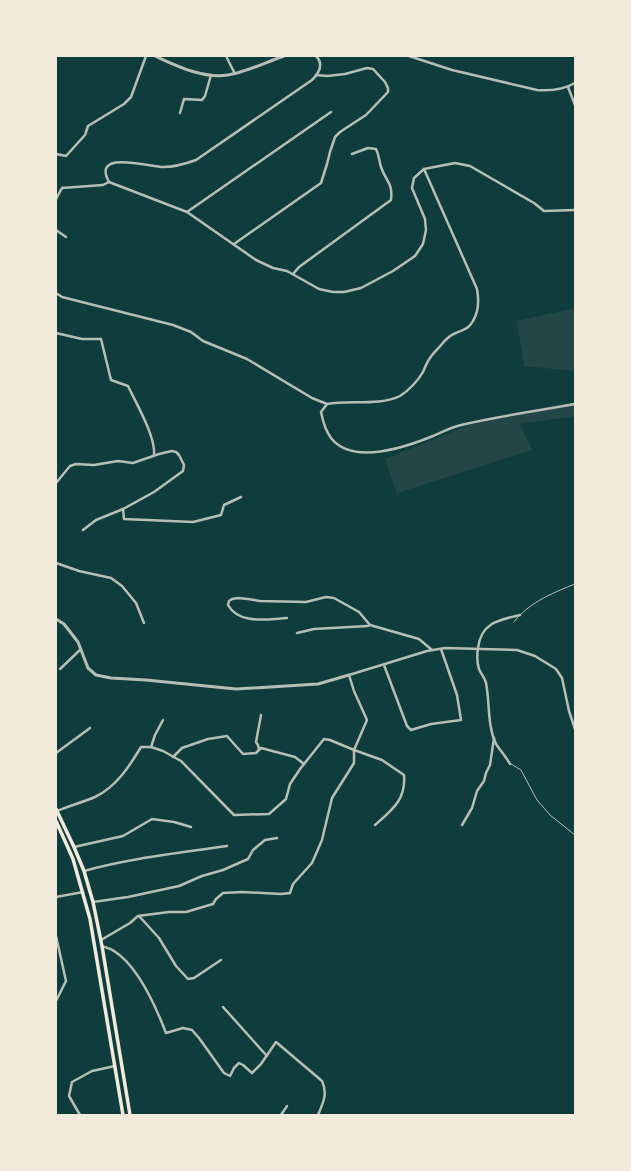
<svg xmlns="http://www.w3.org/2000/svg" width="631" height="1171" font-family="Ubuntu,sans-serif">
<style>
.green{fill:#244646}
.lines{fill:none;stroke-linecap:round;stroke-linejoin:round}
.service{stroke:#b8beb3;stroke-width:1}
.minor{stroke:#b8beb3;stroke-width:2.5}
.tertiary{stroke:#b8beb3;stroke-width:3}
.secondary{stroke:#f1e9da;stroke-width:3.5}
</style>
<rect width="100%" height="100%" fill="#0f3d3e"/>
<!-- green -->
<g class="green">
<path d="M575,308V371L524,366L517,321Z"/>
<path d="M575,402V416L520,424L532,450L397,493L385,459L484,419Z"/>
</g>
<g class="lines">
<!-- service -->
<g class="service">
<path d="M520,615C535,600 555,592 575,584"/>
<path d="M514,622L518,617"/>
<path d="M511,764L521,770L537,800L550,815L575,835"/>
</g>
<!-- minor -->
<g class="minor">
<path d="M226,56L235,74"/>
<path d="M316,56C324,64 319,73 312,80L196,160C185,164 174,167 163,167C150,167 91,149 109,182L187,212L256,260L273,268L287,271L319,289L333,292H344L361,288L393,271L415,256L423,244L426,230L425,219L412,188L414,178L424,169L455,163L470,166L534,203L544,211L575,210"/>
<path d="M409,56L452,70L537,90C551,91 563,90 575,83"/>
<path d="M568,87L575,105"/>
<path d="M180,113L184,99L202,100L205,96L211,75"/>
<path d="M56,154L66,156L85,135L88,126L124,104L131,97L146,56"/>
<path d="M424,169L477,289C479,300 479,311 473,321C468,330 464,329 456,333C451,335 445,340 442,344C438,349 433,353 430,358C427,362 425,367 423,372C418,381 408,391 400,396C380,406 349,400 327,404L321,412C323,422 325,430 331,438C353,466 406,447 433,436C442,432 452,427 461,425C499,416 537,411 575,404"/>
<path d="M56,199L62,188L103,185L109,182"/>
<path d="M187,212L331,112"/>
<path d="M56,230L66,237"/>
<path d="M234,244L321,183L327,164L330,152L335,137L340,132L366,115L388,92V88L385,82L373,69L367,68L345,74L327,76L316,75"/>
<path d="M293,274L299,267L391,200C393,182 386,182 381,167C379,160 379,155 376,149L368,148L352,154"/>
<path d="M56,293L62,297L173,325L191,332L203,341L247,359L312,398L327,404"/>
<path d="M56,333L82,339H101L111,380L128,386C136,403 156,437 154,455"/>
<path d="M56,483L70,466L76,464L94,465L118,461L133,463L159,454L172,451L176,452L179,455L184,465L183,471L154,492L123,509L124,519L193,522L221,515L224,505L241,497"/>
<path d="M83,530L96,520L123,509"/>
<path d="M56,563L79,571L111,578L122,586L136,603L144,623"/>
<path d="M287,618C268,619 239,625 228,605L229,601L232,599L238,598L248,599L260,601L306,602L326,597L334,598L359,612L370,625L419,639L432,650"/>
<path d="M297,633L314,629L368,626L370,625"/>
<path d="M384,665L407,726L411,730L431,724L461,720L457,695L441,649"/>
<path d="M60,669L81,649"/>
<path d="M151,747L155,735L163,720"/>
<path d="M259,750L258,745L256,742L261,715"/>
<path d="M56,753L90,728"/>
<path d="M173,757L182,748L208,739L227,736L243,754L256,753L261,748L295,757L304,764"/>
<path d="M510,764C506,757 500,750 496,744C487,725 490,703 486,683C485,678 481,674 479,669C477,663 477,655 478,648C481,623 498,620 520,615"/>
<path d="M57,811C69,806 83,802 95,797C116,787 129,767 141,747H151L163,751L181,761L234,815L269,814L286,799L290,784L300,769L324,739L330,740L354,750L367,720L354,691L349,675L427,651L445,648L517,650L535,656L556,669L562,678L569,711L575,729"/>
<path d="M462,825L472,808L477,791L484,781L486,773L490,765L494,738"/>
<path d="M74,847L123,836L152,819L174,822L191,827"/>
<path d="M84,871C131,858 180,853 227,846"/>
<path d="M56,897L83,892"/>
<path d="M93,902L128,897L179,886L202,876L223,870L248,859L253,850L265,840L277,838"/>
<path d="M139,916L159,938L176,966L188,979L194,978L221,960"/>
<path d="M56,936L66,981L56,1001"/>
<path d="M101,940L130,923L138,916L169,912H186L213,904L216,899L223,893L242,892L281,894L290,893L293,884L312,863L322,840L332,798L354,763V750L382,760L404,775C406,800 392,810 375,825"/>
<path d="M102,946C106,948 111,948 114,951C138,966 156,1007 166,1033L183,1028L192,1030L199,1038L224,1073L230,1076L234,1068L239,1063L243,1065L252,1073L261,1064L276,1042L322,1081C328,1094 323,1103 318,1115"/>
<path d="M223,1007L267,1056"/>
<path d="M80,1115L69,1096L72,1082L92,1071L115,1066"/>
<path d="M281,1115L287,1106"/>
</g>
<!-- tertiary -->
<g class="tertiary">
<path d="M155,56C177,66 203,79 228,75C247,72 266,62 284,56"/>
<path d="M56,619L64,624L78,642L88,668L96,675L111,678L146,680L236,689L318,684L349,675"/>
</g>
<!-- secondary -->
<g class="secondary">
<path d="M56,809L74,847L84,871L93,902L102,946L130,1115"/>
<path d="M56,821L73,859L90,919L123,1115"/>
</g>
</g>
<!-- border -->
<rect width="631" height="1171" fill="none" stroke="#f1e9da" stroke-width="114"/>
</svg>
